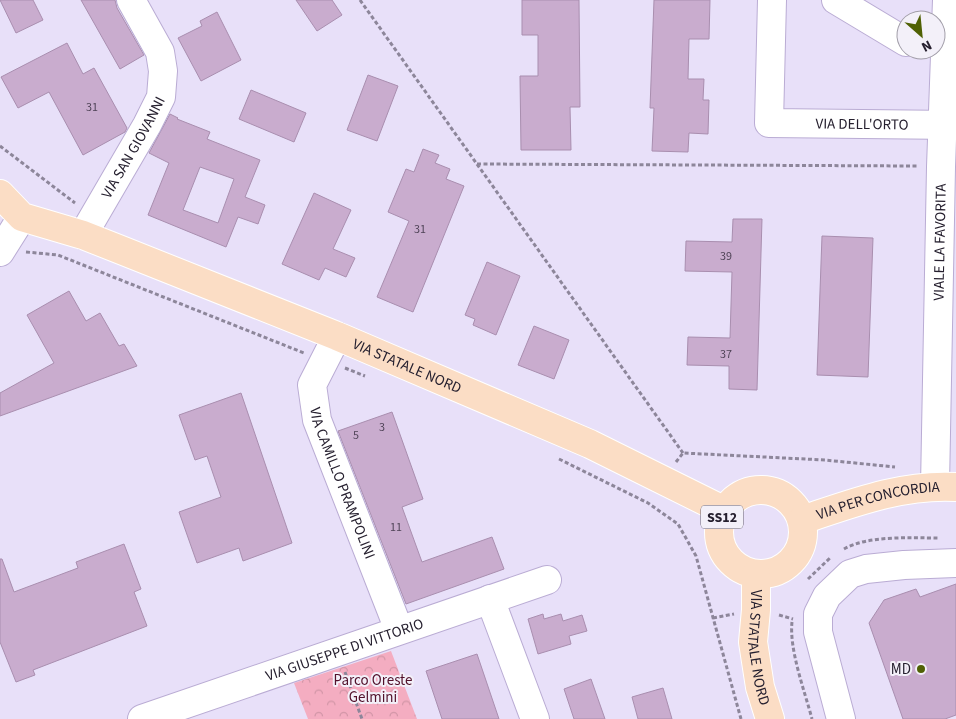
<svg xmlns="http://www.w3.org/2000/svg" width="956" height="719" font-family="'Source Sans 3',sans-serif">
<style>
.park{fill:url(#park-crowns)}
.building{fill:#c9acce;stroke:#a98eaf;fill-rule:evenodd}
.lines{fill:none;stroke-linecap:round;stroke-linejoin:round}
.minor-casing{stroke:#baacd4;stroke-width:30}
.major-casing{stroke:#fff;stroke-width:30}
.path{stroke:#8d869a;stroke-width:3;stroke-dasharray:4 2.5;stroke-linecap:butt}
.minor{stroke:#fff;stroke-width:28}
.major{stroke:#fbddc5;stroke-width:28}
.poi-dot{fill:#506105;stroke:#f3f0f9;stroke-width:2}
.labels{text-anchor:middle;stroke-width:4;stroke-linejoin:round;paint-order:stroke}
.number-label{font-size:12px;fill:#4f4357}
.shield{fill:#f3f0f9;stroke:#645e6c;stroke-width:1}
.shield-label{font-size:14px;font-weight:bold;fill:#26202f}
.street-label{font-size:15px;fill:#26202f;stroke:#f3f0f9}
.poi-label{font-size:15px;fill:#26202f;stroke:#f3f0f9;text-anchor:end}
.park-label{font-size:15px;fill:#52112b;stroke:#f3f0f9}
</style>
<defs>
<pattern id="park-crowns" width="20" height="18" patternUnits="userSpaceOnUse" patternTransform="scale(1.25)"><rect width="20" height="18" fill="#f4adc1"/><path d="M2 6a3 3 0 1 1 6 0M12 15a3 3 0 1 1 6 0" fill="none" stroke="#d195a6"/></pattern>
</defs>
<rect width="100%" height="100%" fill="#e8e0f9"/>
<!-- park -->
<path class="park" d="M391,651L417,719H308L294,683Z"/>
<!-- building -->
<g class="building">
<path d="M0,0H33L43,20L16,33Z"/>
<path d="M81,0H115L117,8L144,55L120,69Z"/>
<path d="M296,0H332L342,15L317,31Z"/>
<path d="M522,0H579L580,107H570L571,150H521L520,76H538V35H522Z"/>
<path d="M654,0H710L709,39H689L688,79H704L703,100H709L708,134L689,133L688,152L652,151L654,108H650Z"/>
<path d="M217,12L241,60L201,81L178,38L202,26L200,21Z"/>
<path d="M67,43L83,74L94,68L127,128L125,132L83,155L49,92L18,108L1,77Z"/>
<path d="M368,75L398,86L377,141L347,130Z"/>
<path d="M251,90L306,113L294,142L239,119Z"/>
<path d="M170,114L178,118L177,119L210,132L207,139L260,160L245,197L265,205L258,224L238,217L226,247L148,215L169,163L149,153ZM200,167L234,179L218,223L183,210Z"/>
<path d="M423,149L439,155L435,163L450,169L446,179L464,186L413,312L377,297L409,221L388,212L406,169L414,172Z"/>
<path d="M314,193L351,210L333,249L355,258L346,277L325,268L319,280L282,264Z"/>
<path d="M733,219H762L757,390L729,389V366L687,365L688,337L730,338L732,272L685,271L686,241L732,242Z"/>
<path d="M822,236L873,238L868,377L817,375Z"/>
<path d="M487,262L520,276L496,335L473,325L475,319L465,315Z"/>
<path d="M69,291L86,321L100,313L119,346L124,344L137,366L0,416V393L54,363L27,315Z"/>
<path d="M534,326L569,340L554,379L518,365Z"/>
<path d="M241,393L292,543L243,561L239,548L197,563L179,512L221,497L207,456L195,460L179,415Z"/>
<path d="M392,412L423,499L402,507L422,562L492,537L504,569L406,604L338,431Z"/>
<path d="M124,544L141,589L134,592L147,626L33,670L35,675L16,682L0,642V559H2L14,592L78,568L76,562Z"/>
<path d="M956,584V715L945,719H903L869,623L884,600L916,589L920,597Z"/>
<path d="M543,614L544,619L561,614L563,621L582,615L587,631L569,636L571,644L538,654L528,619Z"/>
<path d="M477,654L499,719H442L426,671Z"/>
<path d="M591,679L605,719H574L564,689Z"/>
<path d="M663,688L672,719H638L632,697Z"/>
</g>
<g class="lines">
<!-- minor casing -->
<g class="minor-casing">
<g id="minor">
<path id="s1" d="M772,0L769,123L956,125"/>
<path d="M836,0L906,42"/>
<path id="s2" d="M83,235L147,125L161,97L163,71L160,52L131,0"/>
<path d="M0,252L22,217"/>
<path id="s3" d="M337,336L312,385L317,420L399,630"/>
<path id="s4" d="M935,486L941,167L947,0"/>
<path d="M490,599L535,719"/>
<path id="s5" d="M142,719L547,580"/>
<path d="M841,719L818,632V614L827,596L850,574L866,569L904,565L956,563"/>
</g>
</g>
<!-- major casing -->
<g class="major-casing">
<g id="major">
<path id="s6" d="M0,194L22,217L83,235L121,250L337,336L590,444L725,511"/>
<circle cx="761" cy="532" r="42"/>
<path id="s7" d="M802,520C853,503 902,484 956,487"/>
<path id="s8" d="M756,574V610L753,642L760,687L770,719"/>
</g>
</g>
<!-- path -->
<g class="path">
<path d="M360,0L683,453"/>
<path d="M0,146L75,203"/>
<path d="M477,164L918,166"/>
<path d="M26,252L58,255L304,353"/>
<path d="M345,368L365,376"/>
<path d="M559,459L648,503L678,524L696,556L741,719"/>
<path d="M676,462L683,453L825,460L895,467"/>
<path d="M844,549C868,535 911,538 939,538"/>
<path d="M808,579L830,558"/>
<path d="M779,615L793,619"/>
<path d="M713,618L734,614"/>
<path d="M792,622C789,650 805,692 812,719"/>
<path d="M345,672L362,719"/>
</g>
<!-- minor -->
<use href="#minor" class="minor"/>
<!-- major -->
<use href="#major" class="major"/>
</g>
<!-- markers -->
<circle class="poi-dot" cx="921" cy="669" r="5"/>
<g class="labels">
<!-- number labels -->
<g class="number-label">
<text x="92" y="111">31</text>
<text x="420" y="233">31</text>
<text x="726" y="260">39</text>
<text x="726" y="358">37</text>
<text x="382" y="431">3</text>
<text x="356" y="439">5</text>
<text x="396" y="531">11</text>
</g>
<!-- shield labels -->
<rect class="shield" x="701" y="505.5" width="42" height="23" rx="4"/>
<g class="shield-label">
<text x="722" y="522">SS12</text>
</g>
<!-- street labels -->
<g class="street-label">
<text dy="5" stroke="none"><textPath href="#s1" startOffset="216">VIA DELL'ORTO</textPath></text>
<text dy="5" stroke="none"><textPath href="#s2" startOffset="101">VIA SAN GIOVANNI</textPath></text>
<text dy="5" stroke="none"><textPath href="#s4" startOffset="244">VIALE LA FAVORITA</textPath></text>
<text dy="5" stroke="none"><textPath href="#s6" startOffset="445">VIA STATALE NORD</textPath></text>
<text dy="5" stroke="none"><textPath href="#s3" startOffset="158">VIA CAMILLO PRAMPOLINI</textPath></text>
<text dy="5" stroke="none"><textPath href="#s7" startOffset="79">VIA PER CONCORDIA</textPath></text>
<text dy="5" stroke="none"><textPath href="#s8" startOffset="74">VIA STATALE NORD</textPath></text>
<text dy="5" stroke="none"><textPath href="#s5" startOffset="214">VIA GIUSEPPE DI VITTORIO</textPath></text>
</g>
<!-- poi labels -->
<g class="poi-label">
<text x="911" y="674">MD</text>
</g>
<!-- park labels -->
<g class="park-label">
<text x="373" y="685">Parco Oreste<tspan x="373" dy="17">Gelmini</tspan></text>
</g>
</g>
<!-- north arrow -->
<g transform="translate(921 35) rotate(153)"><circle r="24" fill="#f3f0f9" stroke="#a19da8"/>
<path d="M0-4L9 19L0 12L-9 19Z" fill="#506105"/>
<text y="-8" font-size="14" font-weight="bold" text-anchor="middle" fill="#26202f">N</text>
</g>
</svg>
